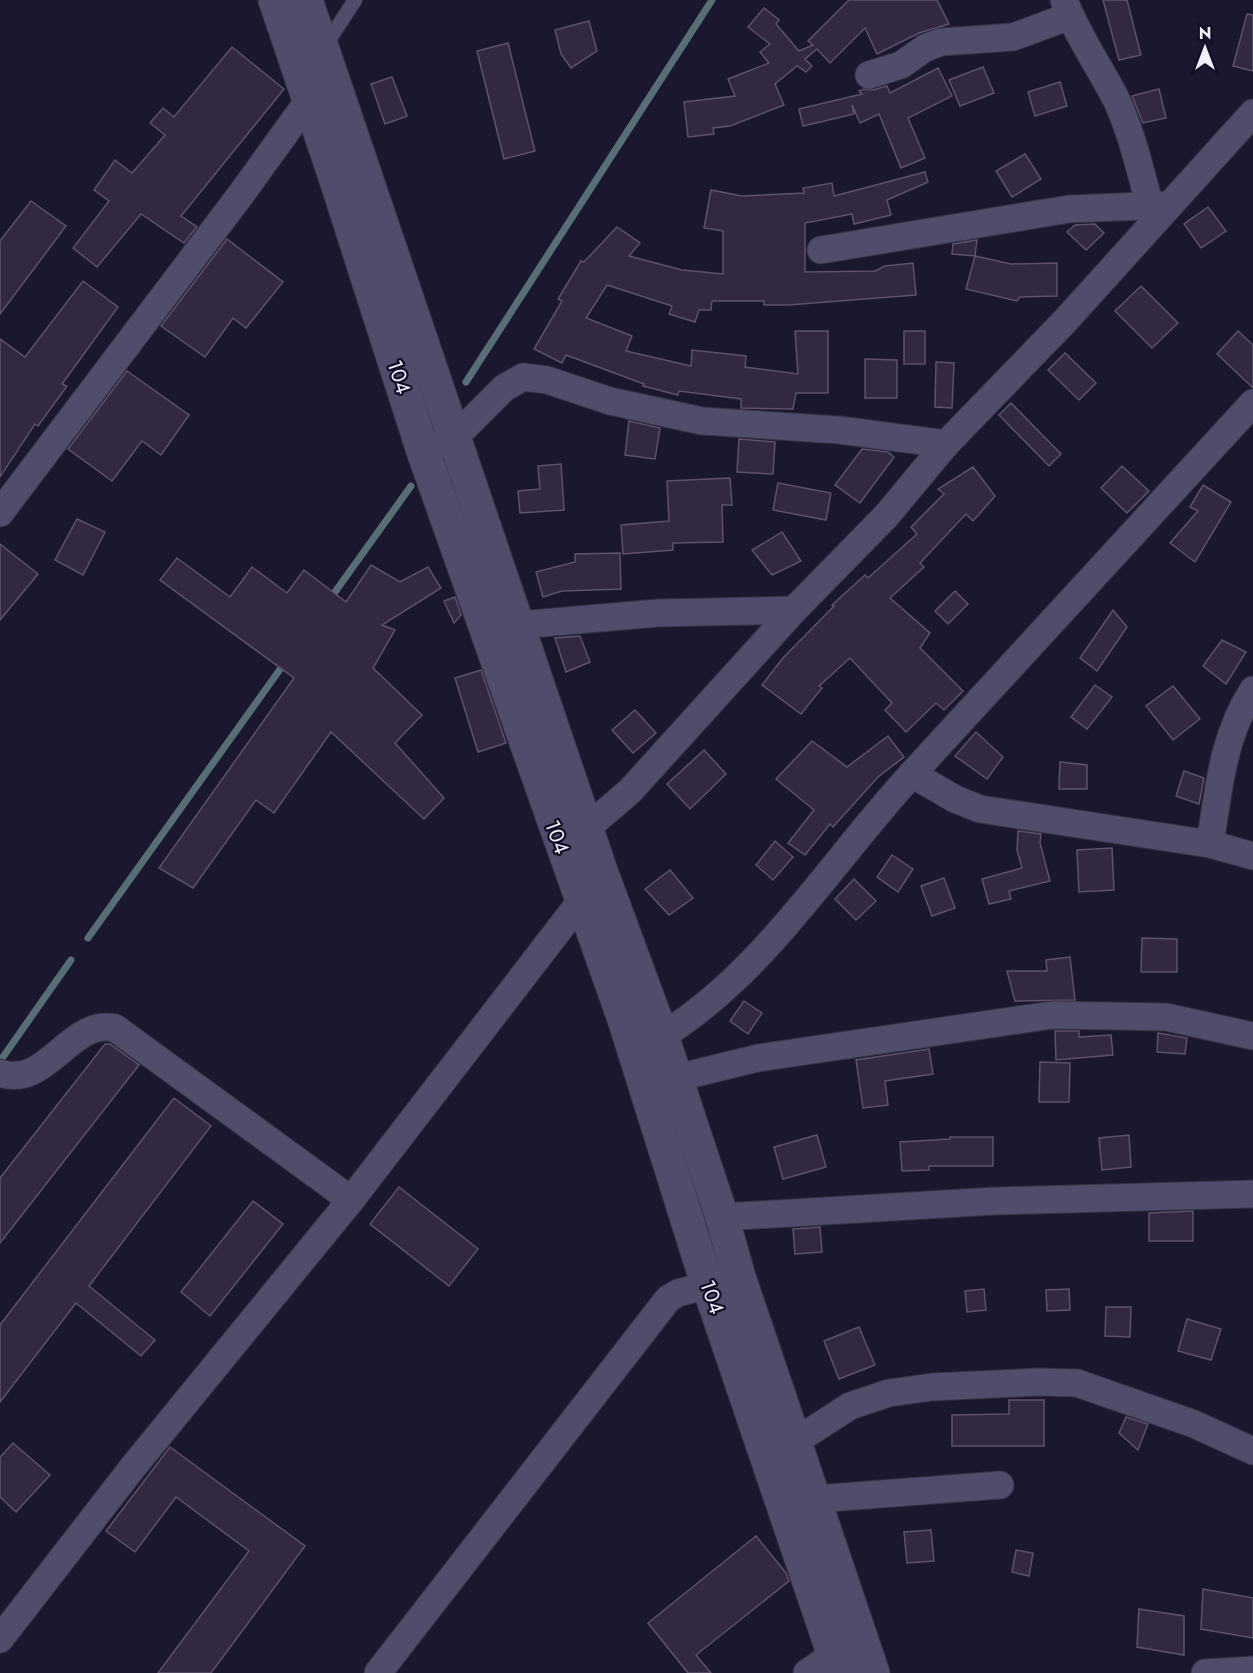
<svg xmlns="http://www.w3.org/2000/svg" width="1253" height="1673" font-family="Jost,sans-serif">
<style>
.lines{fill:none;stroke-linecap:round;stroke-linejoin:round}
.stream{stroke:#576e77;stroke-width:7}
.building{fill:#332841;stroke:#5d516c;stroke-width:1.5}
.service-casing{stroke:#353245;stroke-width:16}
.minor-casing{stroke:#353245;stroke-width:29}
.tertiary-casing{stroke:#353245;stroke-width:35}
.service{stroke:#4f4d69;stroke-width:14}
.minor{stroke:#4f4d69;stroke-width:27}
.tertiary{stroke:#4f4d69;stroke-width:33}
.labels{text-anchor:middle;stroke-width:4.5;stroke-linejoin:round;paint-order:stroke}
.street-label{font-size:21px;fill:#f0effd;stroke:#120e25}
</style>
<rect width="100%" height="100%" fill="#1b172f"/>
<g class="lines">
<!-- stream -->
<g class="stream">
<path d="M466,382L712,0"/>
<path d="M330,599L411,486"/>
<path d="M88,938L286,661"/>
<path d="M3,1057L71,960"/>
</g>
</g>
<!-- building -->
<g class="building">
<path d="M849,0H937L949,24L919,33L877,54L865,28L830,63L817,49L805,59L812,66L806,72L797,66L775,84L784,105L730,126L713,128L714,134L688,137L684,102L735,96L728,79L769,63L760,52L770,44L748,27L764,8L779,20L776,24L799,51L813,45L808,41Z"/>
<path d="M1103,0H1127L1141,55L1119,60Z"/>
<path d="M1247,14L1253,15V71L1233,66Z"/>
<path d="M589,21L597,51L571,68L561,54L555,30Z"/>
<path d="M508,43L535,151L504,159L477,51Z"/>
<path d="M232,47L284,89L181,216L197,227L184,243L141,214L97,267L73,248L109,201L94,190L115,160L132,173L165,135L150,123L163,108L174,117Z"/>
<path d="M983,67L994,93L960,106L949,80Z"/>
<path d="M938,68L952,96L908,118L925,158L901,168L879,114L860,123L852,105L854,114L803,126L799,109L862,94L859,91L864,89L873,90L887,86L890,93Z"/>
<path d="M392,77L407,116L385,124L371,84Z"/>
<path d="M1060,82L1067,106L1035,116L1028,92Z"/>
<path d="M1159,89L1166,118L1143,123L1132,96Z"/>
<path d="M1025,154L1041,179L1012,197L996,171Z"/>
<path d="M925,172L928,182L887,200L891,215L854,224L852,214L805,223V272L875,271L885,266L913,263L916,295L788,305H764V301H712L711,310H699L695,322L669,314L672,306L607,285L586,318L632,336L626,351L691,366L692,350L746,356L745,367L798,374L795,331H828V393H796L793,409L741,408V399L679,391L678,395L643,386L644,384L566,355L562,363L534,349L562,301L558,299L581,261L584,262L617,227L640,243L629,256L682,270L723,274V231L704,228L711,190L742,196L804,193L803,188L832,183L834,196Z"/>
<path d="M31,201L66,226L0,314V241Z"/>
<path d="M1208,207L1226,231L1201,248L1184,224Z"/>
<path d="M1095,224L1104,233L1086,250L1067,232L1075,225Z"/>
<path d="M227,239L283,282L246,328L233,318L205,357L161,326Z"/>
<path d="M977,240L975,256L952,254L953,244Z"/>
<path d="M975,256L1011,264L1057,263V296L1020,297L1017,301L966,289Z"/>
<path d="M83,281L118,307L62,384L67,386L38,426L35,424L0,477V339L25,357Z"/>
<path d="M1141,286L1178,323L1152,348L1115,311Z"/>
<rect x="904" y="331" width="21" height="33"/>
<path d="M1238,331L1253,345V388L1217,354Z"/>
<path d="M1065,353L1096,383L1079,400L1048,370Z"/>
<path d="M865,359L897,360V398H865Z"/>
<path d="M936,362L954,363L952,408L935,407Z"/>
<path d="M127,371L189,415L161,455L142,441L112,481L68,449Z"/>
<path d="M1011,403L1061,454L1049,466L999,415Z"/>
<path d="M629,421L660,428L655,459L625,455Z"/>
<path d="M739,439L775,442L773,474L737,472Z"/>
<path d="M862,449L888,452L894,457L860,503L835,485Z"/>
<path d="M561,464L564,510L520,513L518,491L540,489L538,466Z"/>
<path d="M1122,466L1149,491L1127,513L1101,488Z"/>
<path d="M973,467L995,496L973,521L966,514L920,563L924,567L890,598L930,633L920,648L963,691L944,710L936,703L906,732L885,710L892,703L850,658L819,686L822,688L801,714L762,685L783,658L834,606L832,605L865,575L868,578L917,534L911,527L944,494L938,489Z"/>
<path d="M730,478L732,505H722L723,542L673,543V550L623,554L621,525L669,521L667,481Z"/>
<path d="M778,483L831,493L826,520L773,510Z"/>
<path d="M1203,485L1231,502L1195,562L1170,543L1198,511L1190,507Z"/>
<path d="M77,519L105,532L83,575L55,560Z"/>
<path d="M782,532L801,561L772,575L752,550Z"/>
<path d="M0,544L38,574L0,620Z"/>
<path d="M620,553L621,589L562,591L543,597L536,572L575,562V554Z"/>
<path d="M177,558L230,597L252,567L287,593L304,570L346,602L371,565L400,582L428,567L441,588L382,625L395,630L373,668L422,715L395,743L444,798L424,819L331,732L274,813L256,800L193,888L159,868L294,678L160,580Z"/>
<path d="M955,591L968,604L948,624L935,611Z"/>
<path d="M455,597L461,615L454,623L444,601Z"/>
<path d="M1113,610L1127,627L1097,671L1080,658Z"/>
<path d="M580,636L590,662L566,672L555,638Z"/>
<path d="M1222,640L1246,652L1226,684L1203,666Z"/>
<path d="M481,670L506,743L478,752L455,678Z"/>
<path d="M1095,685L1112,697L1087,729L1071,717Z"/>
<path d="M1173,686L1200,719L1173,740L1146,706Z"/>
<path d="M635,710L656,733L633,753L612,730Z"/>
<path d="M976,732L1003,757L987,779L955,756Z"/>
<path d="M888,736L904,757L878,777L833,827L830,824L805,855L788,843L814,810L776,779L812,741L847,767Z"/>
<path d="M704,750L726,774L690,809L667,784Z"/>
<path d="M1060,762L1087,765V789H1059Z"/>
<path d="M1184,771L1204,778L1199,804L1176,796Z"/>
<path d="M1018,831L1041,834L1040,843L1050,881L1009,891L1011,899L989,904L982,879L1022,868L1017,850Z"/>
<path d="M775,841L793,857L773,880L756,865Z"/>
<path d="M1112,848L1114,890L1079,892L1077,850Z"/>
<path d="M892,855L913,869L898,892L877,877Z"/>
<path d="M670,870L693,898L669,915L645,889Z"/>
<path d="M944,878L955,908L932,916L921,886Z"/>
<path d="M854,879L876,901L856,920L835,899Z"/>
<path d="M1142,938L1177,939V972H1141Z"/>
<path d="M1070,957L1075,1000L1015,1001L1007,971H1047L1046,960Z"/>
<path d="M744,1001L762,1013L748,1034L730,1021Z"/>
<path d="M1055,1031H1079V1037L1111,1035L1113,1055L1056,1060Z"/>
<path d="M1158,1033L1187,1038L1185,1054L1157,1052Z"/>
<path d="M105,1044H110L139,1065L0,1243V1178Z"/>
<path d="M929,1049L933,1074L885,1081L888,1105L863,1108L856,1060Z"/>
<path d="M1040,1062L1070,1063L1069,1102H1039Z"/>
<path d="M174,1098L211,1126L89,1286L155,1340L141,1356L76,1303L0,1402V1325Z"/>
<path d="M817,1135L826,1167L783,1179L774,1147Z"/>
<path d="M1129,1135L1131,1167L1102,1170L1099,1138Z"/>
<path d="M950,1137H993V1166H929V1170L902,1171L900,1142L950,1139Z"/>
<path d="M399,1187L478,1249L449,1286L370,1224Z"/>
<path d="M253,1201L283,1224L210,1316L181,1292Z"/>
<path d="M1193,1211V1241H1149V1213Z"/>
<path d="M820,1227L822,1252L795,1254L793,1229Z"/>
<path d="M984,1289L986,1310L967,1312L965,1291Z"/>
<path d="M1069,1289L1070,1310L1047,1311L1046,1290Z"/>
<path d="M1106,1307H1131L1130,1337L1105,1336Z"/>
<path d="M1187,1319L1221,1329L1211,1360L1178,1351Z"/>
<path d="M859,1327L875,1365L839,1379L824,1341Z"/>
<path d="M1009,1400H1044V1446H952V1415L1009,1414Z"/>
<path d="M1126,1417L1148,1424L1138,1450L1119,1433Z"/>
<path d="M13,1443L50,1475L16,1512L0,1497V1457Z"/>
<path d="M170,1447L305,1546L211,1673H158L249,1551L176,1497L135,1552L106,1531Z"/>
<path d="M931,1530L934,1561L907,1563L904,1532Z"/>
<path d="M756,1536L786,1573L789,1581L696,1655L711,1673H688L648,1623Z"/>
<path d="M1016,1550L1033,1553L1029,1576L1012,1572Z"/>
<path d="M1203,1589L1253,1598V1638L1201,1629Z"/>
<path d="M1139,1609L1184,1616V1655L1137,1647Z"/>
</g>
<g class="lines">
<!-- service casing -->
<g class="service-casing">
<path id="service" d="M325,46L355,0"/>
</g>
<!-- minor casing -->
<g class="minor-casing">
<g id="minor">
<path d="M1064,0C1077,35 1099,66 1116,99C1132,133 1140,170 1150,206"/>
<path d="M869,75L901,65L925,48L941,42L1013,37L1070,16"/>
<path d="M821,250L1069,209L1169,205"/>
<path d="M423,451L453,439L504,388L523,377L547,380L610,401L702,421L839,430L946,444"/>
<path d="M0,513L242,193L309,100"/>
<path d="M519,625L658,613L794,610"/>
<path d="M912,774L1253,403"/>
<path d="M588,827L630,791L794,610L887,515L946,444L1066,320L1253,113"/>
<path d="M1210,844C1219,789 1222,738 1253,690"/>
<path d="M662,1036C766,971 830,863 912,774L955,799L980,809L1210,844L1253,856"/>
<path d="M0,1073C46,1090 70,1018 115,1028L351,1200"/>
<path d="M676,1078L758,1058L1052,1015L1166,1017L1253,1036"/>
<path d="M722,1217L995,1201L1253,1194"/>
<path d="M796,1441L850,1406L889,1393L932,1387L1038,1382L1077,1383L1194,1424L1253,1451"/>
<path d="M815,1499L1000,1485"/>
<path d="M0,1639L133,1467L351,1200L591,888"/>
<path d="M378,1673L668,1299L678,1293L727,1280"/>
<path d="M807,1673L833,1655"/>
<path d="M1205,1673L1253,1670"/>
</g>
</g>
<!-- tertiary casing -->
<g class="tertiary-casing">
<g id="tertiary">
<path d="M275,0L335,177L423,451L624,1019L701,1264L840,1673"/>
<path d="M306,0L601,871L662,1036L722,1217L739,1277L873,1673"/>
</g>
</g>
<!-- service -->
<use href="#service" class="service"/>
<!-- minor -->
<use href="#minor" class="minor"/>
<!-- tertiary -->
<use href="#tertiary" class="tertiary"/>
</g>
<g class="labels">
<!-- street labels -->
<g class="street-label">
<text transform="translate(399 377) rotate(72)" y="7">104</text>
<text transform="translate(557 837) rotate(70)" y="7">104</text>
<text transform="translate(712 1297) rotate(71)" y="7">104</text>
</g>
</g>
<!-- north arrow -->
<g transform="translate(1205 48)" stroke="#120e25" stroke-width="4.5" paint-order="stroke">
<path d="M0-4.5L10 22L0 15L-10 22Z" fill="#f0effd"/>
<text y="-9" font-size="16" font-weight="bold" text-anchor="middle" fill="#f0effd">N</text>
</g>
</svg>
